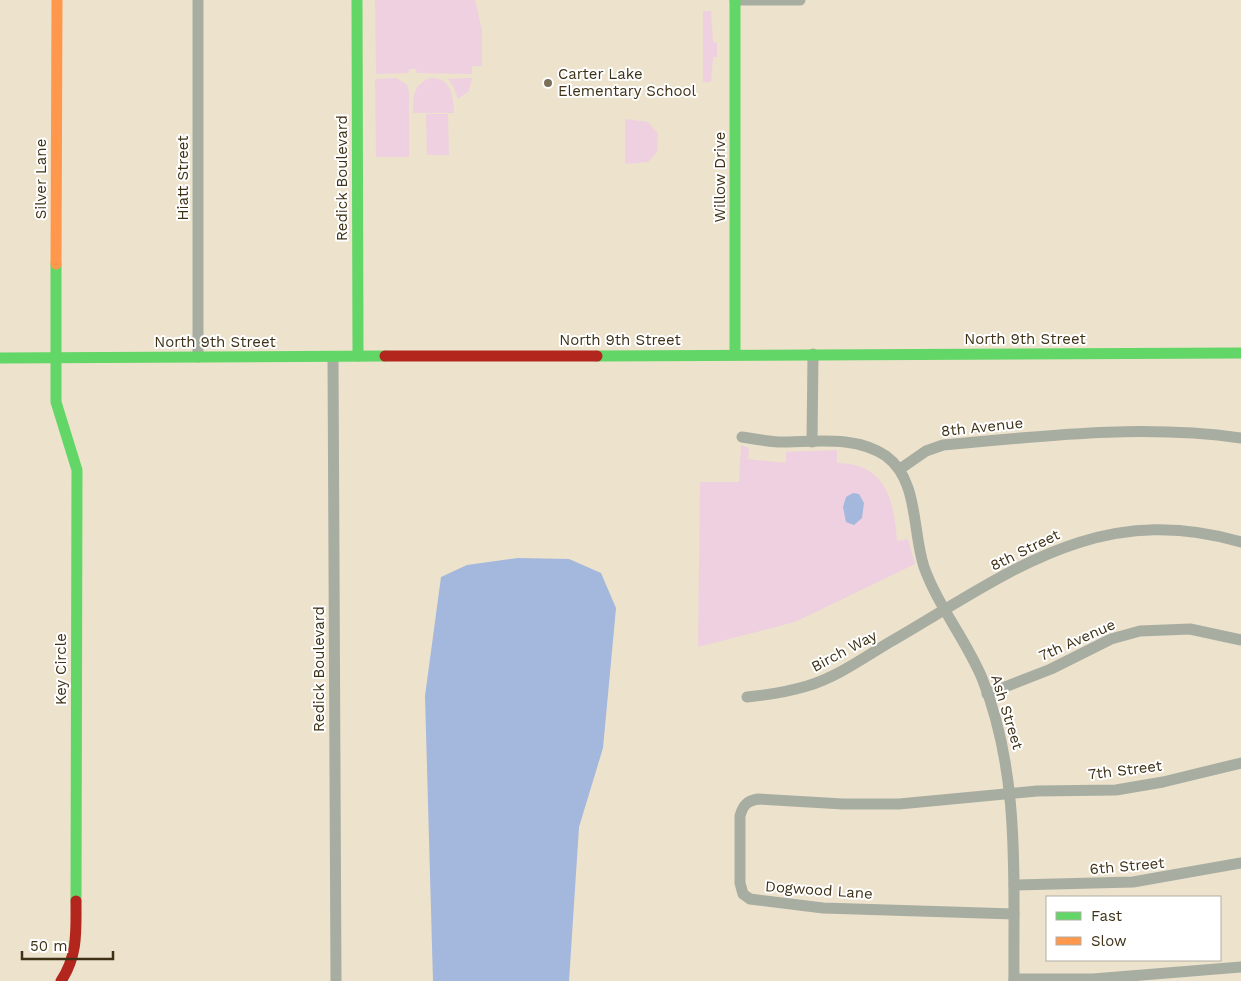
<svg xmlns="http://www.w3.org/2000/svg" width="1241" height="981" font-family="'Work Sans',sans-serif">
<style>
.green{fill:#eed0e1}
.water{fill:#a4b7dd}
.lines{fill:none;stroke-linecap:round;stroke-linejoin:round}
.street{stroke:#a8ada2;stroke-width:11}
.fast{stroke:#63d668;stroke-width:11}
.slow{stroke:#ff974d;stroke-width:11}
.jam{stroke:#b3261e;stroke-width:11}
.poi-dot{fill:#7b6f56;stroke:#fff;stroke-width:2}
.labels{text-anchor:middle;stroke-width:4;stroke-linejoin:round;paint-order:stroke}
.poi-label{font-size:15px;fill:#3e3116;stroke:#fff;text-anchor:start}
.street-label{font-size:15px;fill:#3e3116;stroke:#fff}
</style>
<rect width="100%" height="100%" fill="#ede2cc"/>
<!-- green -->
<g class="green">
<path d="M375,0H475L482,31V66H472V74L417,73L416,69H409L408,73L376,74Z"/>
<path d="M703,11H711L713,42L717,43V57H713L711,82H703Z"/>
<path d="M396,78L407,85L409,93V157H376L375,79Z"/>
<path d="M430,78C451,77 453,96 454,113H413C413,97 413,85 430,78Z"/>
<path d="M472,78L469,91L458,99L453,86L448,79Z"/>
<path d="M426,114H448L449,155H427Z"/>
<path d="M625,119L648,122L658,134L657,152L648,162L625,164Z"/>
<path d="M741,445L749,448L748,459L786,463V452L837,450V463C886,463 894,501 897,541L908,539L915,564L795,622L698,647L700,482H739Z"/>
</g>
<!-- water -->
<g class="water">
<path d="M853,493L859,494L864,503L862,518L854,525L846,522L843,507L846,497Z"/>
<path d="M518,558L569,559L601,573L616,608L603,748L579,827L569,981H433L425,696L441,577L467,565Z"/>
</g>
<g class="lines">
<!-- street -->
<g class="street">
<path d="M198,0V357"/>
<path d="M735,0H800"/>
<path d="M333,357L336,981"/>
<path d="M742,437C754,439 766,441 779,442C815,442 855,435 886,456C919,480 912,531 924,567C938,606 966,640 982,678C1021,775 1013,879 1014,981"/>
<path d="M812,442L813,354"/>
<path d="M900,469L926,451L943,445C1043,436 1141,424 1241,438"/>
<path d="M987,694L1051,669L1111,639L1140,631L1190,629L1241,640"/>
<path d="M747,697C768,695 787,692 807,686C837,677 863,658 890,642C1008,574 1097,500 1241,542"/>
<path d="M1014,885L1133,882L1241,863"/>
<path d="M1014,914L823,908L750,899L743,894L740,883V816C743,805 747,801 758,799L843,804H899L1037,791L1116,790L1163,782L1241,763"/>
<path d="M1014,979H1093L1241,967"/>
</g>
<!-- fast -->
<g class="fast">
<path d="M357,0L358,356"/>
<path d="M735,0V354"/>
<path d="M56,264V402L77,470L76,901"/>
<path d="M597,356L1241,353"/>
<path d="M0,358L385,356"/>
</g>
<!-- slow -->
<path class="slow" d="M56,264L57,0"/>
<!-- jam -->
<g class="jam">
<path d="M385,356H597"/>
<path d="M61,981C78,955 76,931 76,901"/>
</g>
</g>
<!-- markers -->
<circle class="poi-dot" cx="548" cy="83" r="5"/>
<g class="labels">
<!-- poi labels -->
<g class="poi-label">
<text x="558" y="79">Carter Lake<tspan x="558" dy="17">Elementary School</tspan></text>
</g>
<!-- street labels -->
<g class="street-label">
<text transform="translate(720 177) rotate(-90)" y="5">Willow Drive</text>
<text transform="translate(183 178) rotate(-90)" y="5">Hiatt Street</text>
<text transform="translate(342 178) rotate(-90)" y="5">Redick Boulevard</text>
<text transform="translate(41 179) rotate(-90)" y="5">Silver Lane</text>
<text x="1025" y="344">North 9th Street</text>
<text x="620" y="345">North 9th Street</text>
<text x="215" y="347">North 9th Street</text>
<text transform="translate(982 427) rotate(-6)" y="5">8th Avenue</text>
<text transform="translate(1025 550) rotate(-26)" y="5">8th Street</text>
<text transform="translate(1077 640) rotate(-24)" y="5">7th Avenue</text>
<text transform="translate(844 651) rotate(-28)" y="5">Birch Way</text>
<text transform="translate(61 669) rotate(-90)" y="5">Key Circle</text>
<text transform="translate(319 669) rotate(-90)" y="5">Redick Boulevard</text>
<text transform="translate(1007 712) rotate(73)" y="5">Ash Street</text>
<text transform="translate(1125 770) rotate(-7)" y="5">7th Street</text>
<text transform="translate(1127 866) rotate(-5)" y="5">6th Street</text>
<text transform="translate(819 890) rotate(4)" y="5">Dogwood Lane</text>
</g>
</g>
<!-- legend -->
<rect x="1046" y="896" width="175" height="65" fill="#ffffff" stroke="#b2ada2"/>
<rect x="1056" y="912" width="25" height="8" fill="#63d668" stroke="#b2ada2"/>
<text x="1091" y="921" font-size="15" fill="#3e3116">Fast</text>
<rect x="1056" y="937" width="25" height="8" fill="#ff974d" stroke="#b2ada2"/>
<text x="1091" y="946" font-size="15" fill="#3e3116">Slow</text>
<!-- scale -->
<path d="M22 951v8h91v-8" fill="none" stroke="#3e3116" stroke-width="2.5"/>
<text x="30" y="951" font-size="15" fill="#3e3116" stroke="#ffffff" stroke-width="4" paint-order="stroke">50 m</text>
</svg>
